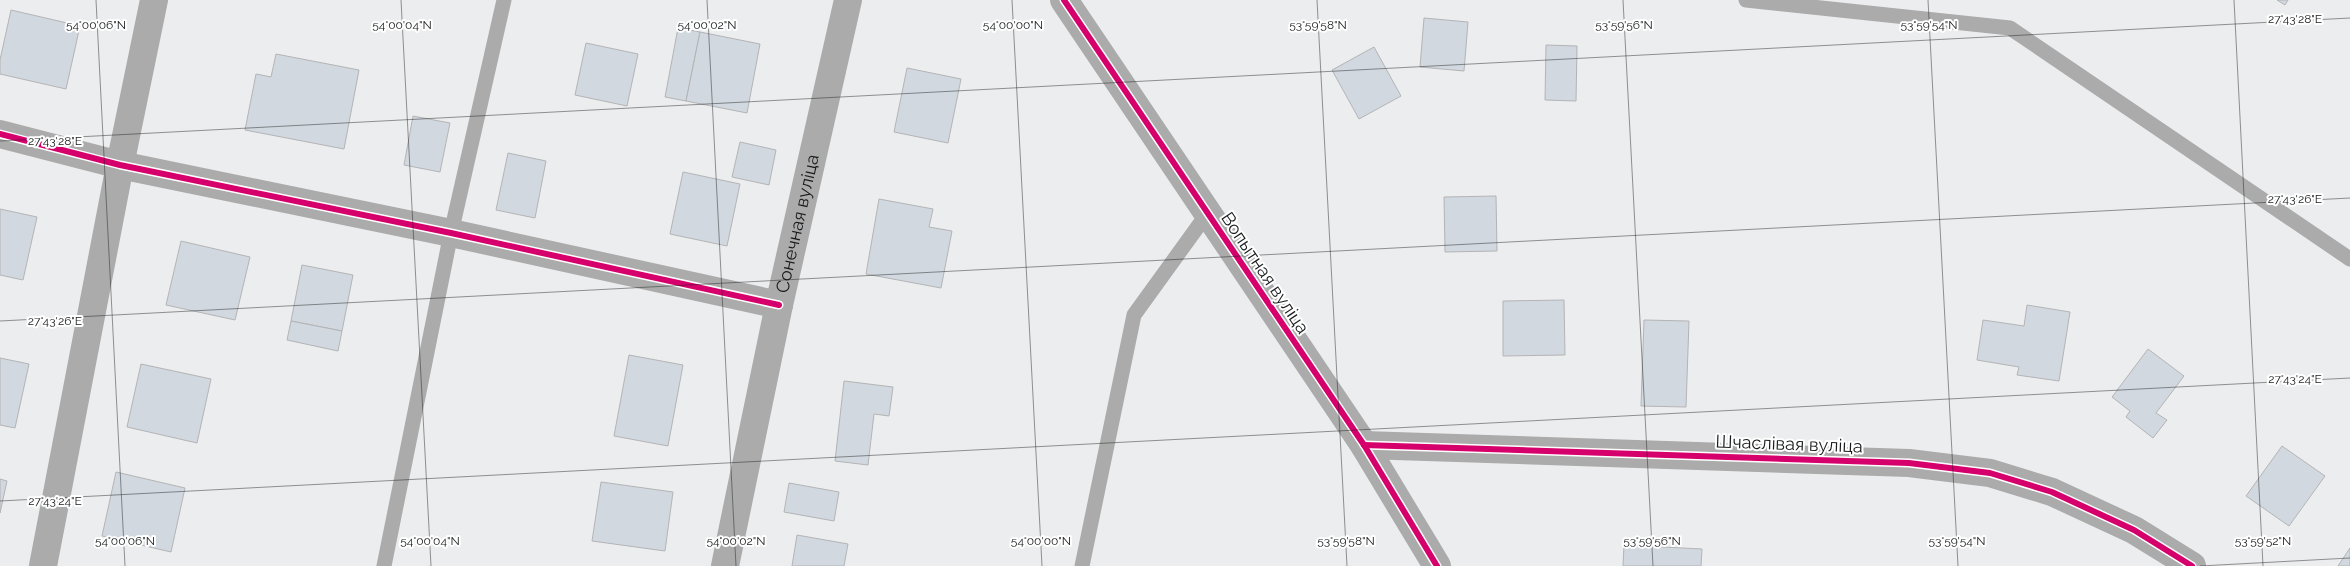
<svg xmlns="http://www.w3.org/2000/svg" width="2350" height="566" font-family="Raleway,sans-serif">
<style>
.building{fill:#d1d8df;stroke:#b4b4b6}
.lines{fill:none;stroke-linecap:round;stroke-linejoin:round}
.service{stroke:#ababab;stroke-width:15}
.minor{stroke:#ababab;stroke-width:28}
.cycleway-casing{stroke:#fff;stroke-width:9}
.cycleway{stroke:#d6006c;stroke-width:6}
.ticks{fill:none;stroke:#191a1b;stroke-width:1;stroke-opacity:0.45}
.labels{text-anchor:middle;stroke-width:4;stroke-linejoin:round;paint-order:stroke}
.street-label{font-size:18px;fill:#191a1b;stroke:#fff}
.ticks-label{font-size:12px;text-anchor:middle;fill:#191a1b;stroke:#fff;stroke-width:4;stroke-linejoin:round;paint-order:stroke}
</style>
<rect width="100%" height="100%" fill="#ecedef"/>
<!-- building -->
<g class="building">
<path d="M2277,0H2288L2285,5Z"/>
<path d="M11,10L80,26L66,89L0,74V60Z"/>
<path d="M1424,18L1468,22L1464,71L1420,67Z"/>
<path d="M678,28L700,32L686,101L665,97Z"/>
<path d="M700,32L760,44L747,113L686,101Z"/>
<path d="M586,43L638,54L627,106L575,95Z"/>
<path d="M1546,45L1577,46L1576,101L1545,100Z"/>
<path d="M1374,47L1401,96L1359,119L1332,70Z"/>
<path d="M276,54L359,70L344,149L245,130L256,74L271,77Z"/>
<path d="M907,68L961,79L948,143L894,132Z"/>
<path d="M413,116L450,123L440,172L404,165Z"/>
<path d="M740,142L776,150L769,185L732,177Z"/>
<path d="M508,153L546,161L535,218L496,210Z"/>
<path d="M683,172L740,184L727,246L670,234Z"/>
<path d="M1496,196L1497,251L1445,252L1444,197Z"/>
<path d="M879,199L933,209L929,227L952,231L941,288L866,274Z"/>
<path d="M0,209L37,217L23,280L0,275Z"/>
<path d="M181,241L250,257L235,320L166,305Z"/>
<path d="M302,265L353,275L342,331L291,321Z"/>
<path d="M1564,300L1565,355L1503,356V301Z"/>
<path d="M2027,305L2070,312L2059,381L2017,375L2019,367L1977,360L1983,320L2024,326Z"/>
<path d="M1644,320L1689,321L1686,407L1641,406Z"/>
<path d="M291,321L342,331L338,351L287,340Z"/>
<path d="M2148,349L2184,376L2156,413L2167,420L2153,438L2126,417L2130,411L2112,397Z"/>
<path d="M629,355L683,365L668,446L614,436Z"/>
<path d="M0,358L29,364L15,428L0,425Z"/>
<path d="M141,364L211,379L197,443L127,427Z"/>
<path d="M844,381L893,387L889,416L874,414L868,465L835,461Z"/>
<path d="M2282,446L2325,476L2289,526L2246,496Z"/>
<path d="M116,472L185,488L171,552L102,536Z"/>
<path d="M0,479L7,481L0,513Z"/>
<path d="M601,482L673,492L665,551L592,541Z"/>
<path d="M789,483L839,492L834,521L784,512Z"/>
<path d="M797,535L848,544L844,566H792Z"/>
<path d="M1624,545L1702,549L1701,566H1623Z"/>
<path d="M2350,548V566H2338Z"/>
</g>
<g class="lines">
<!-- service -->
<g class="service">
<path d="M1746,0L2010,28L2350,259"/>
<path d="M384,566L451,233L504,0"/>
<path d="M1082,566L1134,315L1207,214"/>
</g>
<!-- minor -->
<g class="minor">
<path d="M1064,0L1364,445L1437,566"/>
<path d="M0,134L120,165L451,233L779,305"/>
<path d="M1364,445L1909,463L1990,473L2052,492L2134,530L2192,566"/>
<path d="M43,566L120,165L154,0"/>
<path id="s1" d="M725,566L779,305L848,0"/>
</g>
<!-- cycleway casing -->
<g class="cycleway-casing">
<g id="cycleway">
<path d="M1064,0L1364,445L1437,566"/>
<path d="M0,134L120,165L451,233L779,305"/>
<path d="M1364,445L1909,463L1990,473L2052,492L2134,530L2192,566"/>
</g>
</g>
<!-- cycleway -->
<use href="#cycleway" class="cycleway"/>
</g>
<!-- ticks -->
<path class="ticks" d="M96,0L125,566M401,0L431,566M707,0L736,566M1012,0L1042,566M1317,0L1347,566M1623,0L1653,566M1928,0L1958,566M2234,0L2263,566M0,141L2350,18M0,321L2350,198M0,501L2350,378M2200,566L2350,558"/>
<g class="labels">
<!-- street labels -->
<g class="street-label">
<text dy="6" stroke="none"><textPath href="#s1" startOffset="350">Сонечная вуліца</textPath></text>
<text transform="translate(1265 273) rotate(56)" y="6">Вопытная вуліца</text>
<text transform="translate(1789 444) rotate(2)" y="6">Шчаслівая вуліца</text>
</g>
</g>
<g class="ticks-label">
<text x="2295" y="23">27°43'28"E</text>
<text x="96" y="29">54°00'06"N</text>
<text x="402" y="29">54°00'04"N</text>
<text x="707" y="29">54°00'02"N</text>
<text x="1013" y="29">54°00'00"N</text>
<text x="1318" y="29">53°59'58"N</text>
<text x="1624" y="29">53°59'56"N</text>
<text x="1929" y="29">53°59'54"N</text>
<text x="55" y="145">27°43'28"E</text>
<text x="2295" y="203">27°43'26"E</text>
<text x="55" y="325">27°43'26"E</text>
<text x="2295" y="383">27°43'24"E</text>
<text x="55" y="505">27°43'24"E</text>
<text x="125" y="545">54°00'06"N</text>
<text x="430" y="545">54°00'04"N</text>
<text x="736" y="545">54°00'02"N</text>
<text x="1041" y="545">54°00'00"N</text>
<text x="1346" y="545">53°59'58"N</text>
<text x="1652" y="545">53°59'56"N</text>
<text x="1957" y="545">53°59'54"N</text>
<text x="2263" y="545">53°59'52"N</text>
</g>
</svg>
